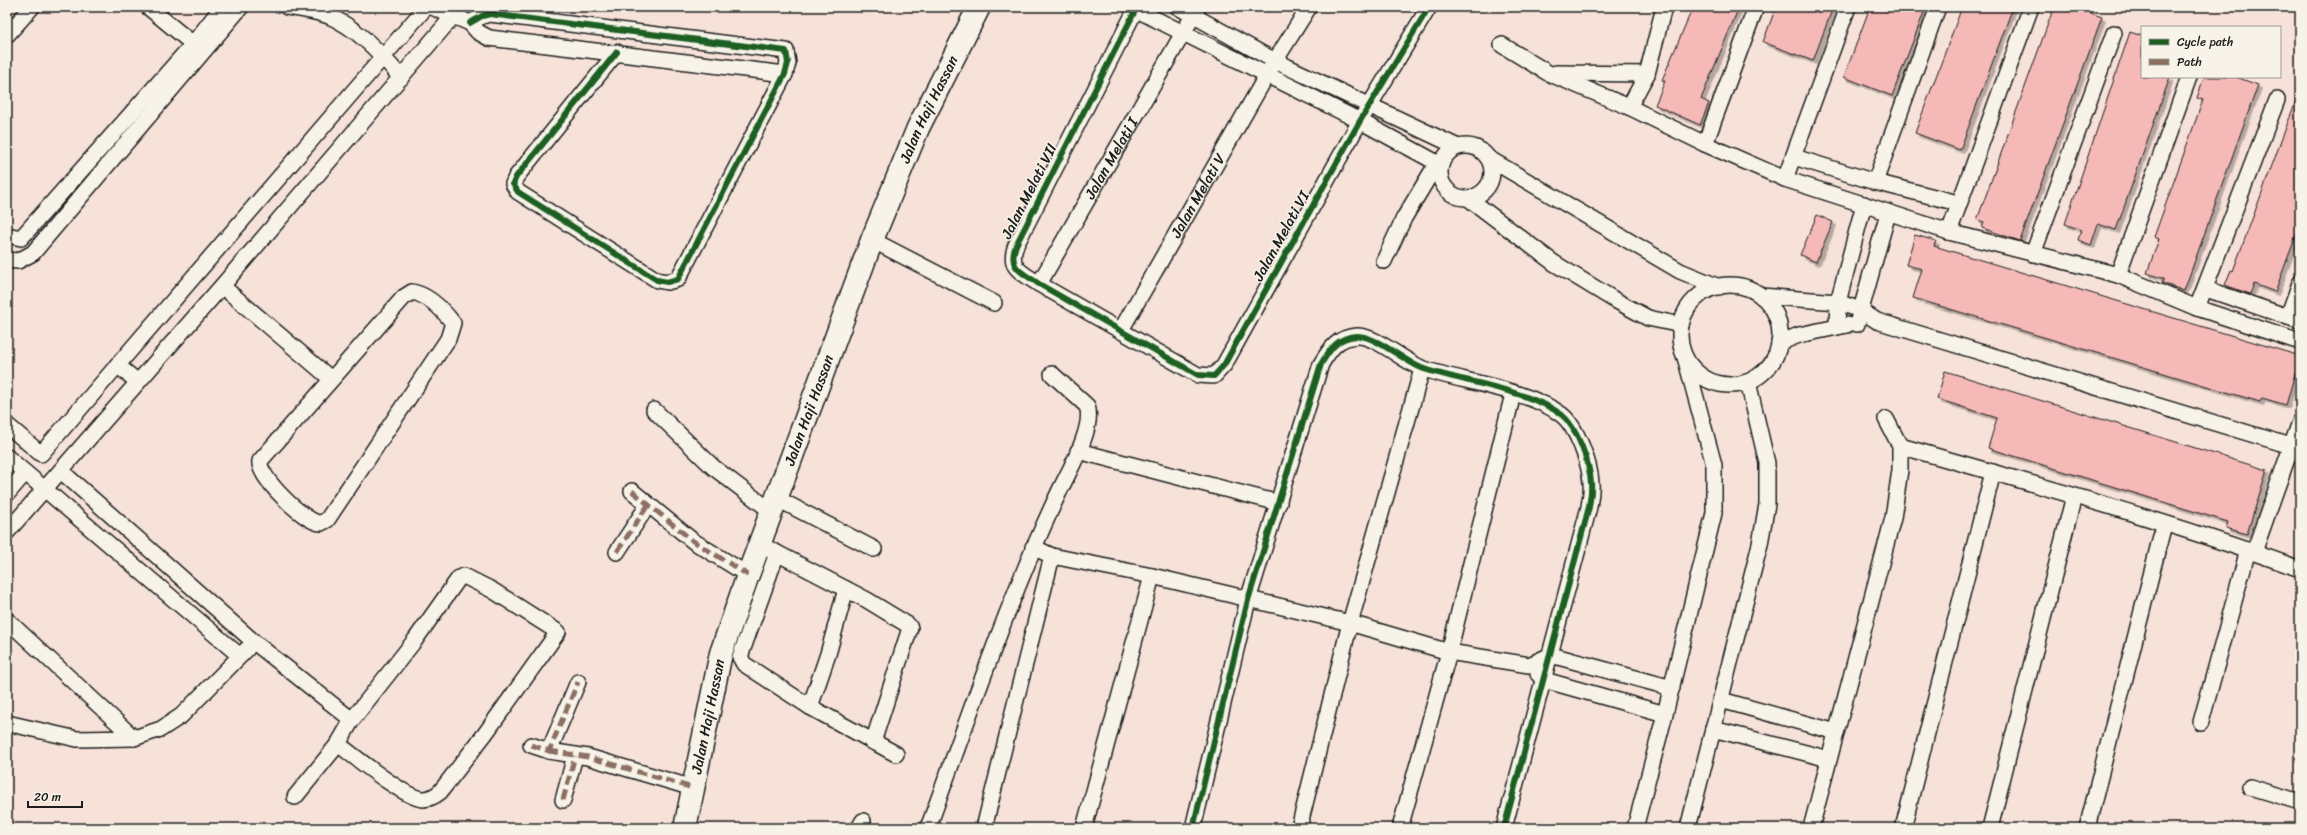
<svg xmlns="http://www.w3.org/2000/svg" width="2307" height="835" font-family="Sriracha,sans-serif">
<style>
.building{fill:#f5b9b7;stroke:#1c1c1c;filter:url(#shadow)}
.lines{fill:none;stroke-linecap:round;stroke-linejoin:round}
.street-casing{stroke:#1c1c1c;stroke-width:18}
.secondary-casing{stroke:#1c1c1c;stroke-width:25}
.street{stroke:#f7f3e8;stroke-width:15}
.secondary{stroke:#f7f3e8;stroke-width:22}
.quiet{stroke:#8d6e63;stroke-width:5;stroke-dasharray:10 5;stroke-linecap:butt}
.cycleway-casing{stroke:#f7f3e8;stroke-width:8}
.cycleway{stroke:#1b5e20;stroke-width:6}
.labels{text-anchor:middle;stroke-width:3;stroke-linejoin:round;paint-order:stroke}
.street-label{font-size:15px;fill:#1c1c1c;stroke:#f7f3e8}
</style>
<defs>
<filter id="shadow"><feDropShadow dx="3.5" dy="3.5" stdDeviation="0" flood-color="#0004"/></filter>
</defs>
<rect width="100%" height="100%" fill="#f6e2d9"/>
<filter id="ink" filterUnits="userSpaceOnUse"><feTurbulence type="fractalNoise" baseFrequency=".025" numOctaves="2"/><feDisplacementMap in="SourceGraphic" scale="8" xChannelSelector="R" yChannelSelector="G"/><feConvolveMatrix kernelMatrix="1 2 1 2 8 2 1 2 1" color-interpolation-filters="sRGB"/></filter>
<g filter="url(#ink)">
<!-- building -->
<g class="building">
<path d="M1693,7H1739L1701,99L1709,103L1700,125L1655,105L1665,81L1662,80Z"/>
<path d="M1776,7H1833L1813,61L1763,42Z"/>
<path d="M1870,7H1926L1892,96L1844,77Z"/>
<path d="M1962,7H2013L1960,150L1915,133Z"/>
<path d="M2054,7H2074L2102,17L2020,241L1982,228L1984,222L1977,220Z"/>
<path d="M2130,32L2142,36V77H2170L2116,230L2098,224L2091,245L2078,240L2081,230L2065,224Z"/>
<path d="M2204,77H2236L2258,85L2184,291L2162,283L2164,279L2147,273L2159,239L2154,237L2203,100L2197,98Z"/>
<path d="M2298,95H2300V225L2275,292L2254,284L2250,294L2225,285L2231,270L2233,271Z"/>
<path d="M1817,215L1833,222L1816,262L1800,255Z"/>
<path d="M1915,235L1936,241L1934,246L2300,356L2286,405L2262,398L2260,402L1913,298L1922,269L1906,265Z"/>
<path d="M1945,371L2267,470L2247,534L2226,528L2228,522L1988,448L1997,418L1937,399Z"/>
</g>
<g class="lines">
<!-- street casing -->
<g class="street-casing">
<g id="street">
<path d="M148,7L193,44"/>
<path d="M287,7C301,9 316,11 329,16C357,28 382,54 401,78"/>
<path d="M432,7L470,23L478,32L489,38L785,74"/>
<path d="M1131,7L1360,121L1441,165"/>
<path d="M1137,7L1016,245C1007,269 1022,272 1039,284L1198,375L1214,376L1224,365L1360,121L1429,7"/>
<path d="M1178,7L1275,61L1458,147"/>
<path d="M470,23L482,16L490,14L786,51L788,63L785,74L678,279L667,282L657,280L518,192L513,184L516,177L617,52"/>
<path d="M7,35L32,7"/>
<path d="M1502,45L1548,73L1629,107L1705,144L1785,179L1949,232L2118,275L2197,308L2300,342"/>
<path d="M1556,73L1647,74"/>
<path d="M1629,107L1647,74L1664,7"/>
<path d="M1705,144L1756,7"/>
<circle cx="1466" cy="172" r="26"/>
<path d="M1794,157L1875,182L1958,203"/>
<path d="M1488,158L1680,271L1719,287"/>
<path d="M1785,179L1848,7"/>
<path d="M1875,182L1938,7"/>
<path d="M1468,198L1554,263L1613,299L1648,318L1681,325"/>
<path d="M1949,232L2031,7"/>
<path d="M7,235L21,238L193,44L222,7"/>
<path d="M872,240L994,303"/>
<path d="M2033,254L2114,33"/>
<path d="M7,260L18,261L33,253L241,7"/>
<path d="M1384,261L1404,218L1437,163"/>
<path d="M2118,275L2189,77"/>
<path id="s1" d="M1039,284L1198,7"/>
<circle cx="1730" cy="335" r="50"/>
<path d="M222,286L331,379"/>
<path d="M2206,289L2300,321"/>
<path d="M412,292C429,295 443,310 453,323L448,339L327,520C325,521 323,522 321,523C306,524 257,476 260,461L404,297Z"/>
<path d="M1761,296L1838,302L1860,310L1877,321L2291,446"/>
<path d="M2197,308L2277,100"/>
<path d="M2288,317L2300,283"/>
<path d="M1857,324L1888,213"/>
<path d="M1837,326L1838,302L1864,204"/>
<path id="s2" d="M1121,330L1275,61L1309,7"/>
<path d="M1779,343L1799,335L1847,325"/>
<path d="M117,365L138,382"/>
<path d="M654,410L713,467L771,511"/>
<path d="M7,425L41,454L426,7"/>
<path d="M1900,446C2034,484 2169,521 2300,569"/>
<path d="M1078,451L1279,503"/>
<path d="M7,457L240,656"/>
<path d="M61,471L254,642L352,720"/>
<path d="M632,491L693,541L748,575"/>
<path d="M7,494L25,473"/>
<path d="M776,498L874,549"/>
<path d="M7,532L222,286L461,7"/>
<path d="M1033,547L1052,556L1152,576L1350,623L1449,652L1529,665L1551,655L1672,688"/>
<path d="M769,549L867,600L908,625L910,628L873,742"/>
<path d="M617,552L648,505"/>
<path d="M2254,552L2300,422"/>
<path d="M777,553L740,657L744,664L810,707L896,754"/>
<path d="M7,620L134,738"/>
<path d="M1538,674L1544,680L1665,714"/>
<path d="M1721,700L1836,732"/>
<path d="M810,707L828,654L846,589"/>
<path d="M2201,722L2248,550"/>
<path d="M7,723L77,739L134,738L161,729L181,716L247,649"/>
<path d="M1713,729L1829,759"/>
<path d="M531,745L549,751L578,682"/>
<path d="M549,751L588,757L693,788"/>
<path d="M2250,787L2300,802"/>
<path d="M295,797L338,744L352,720L415,640L459,578L464,576L492,590L558,632L485,734L440,792C435,796 429,799 423,799C406,799 354,756 338,744"/>
<path d="M563,800L575,756"/>
<path d="M859,828L863,821"/>
<path d="M928,828C970,715 1008,599 1060,490C1069,471 1095,427 1087,406L1052,374"/>
<path d="M984,828L1052,556"/>
<path d="M1084,828L1152,576"/>
<path d="M1193,828L1248,600L1321,364C1330,349 1338,337 1357,336C1376,335 1407,364 1424,369C1464,382 1529,390 1562,415C1577,427 1590,464 1591,483C1592,491 1590,499 1589,507L1504,828"/>
<path d="M1299,828L1350,623L1422,369"/>
<path d="M1400,828L1449,652L1513,394"/>
<path d="M1635,828L1665,714L1714,513V465L1685,357"/>
<path d="M1688,828L1760,544L1767,504V463L1748,382"/>
<path d="M1811,828L1893,518L1900,470V446L1886,419"/>
<path d="M1903,828L1993,472"/>
<path d="M1990,828L2074,496"/>
<path d="M2087,828L2164,524"/>
</g>
</g>
<!-- secondary casing -->
<g class="secondary-casing">
<g id="secondary">
<path id="s3" d="M685,828L721,653L748,575L872,240L918,128L979,7"/>
</g>
</g>
<!-- street -->
<use href="#street" class="street"/>
<!-- secondary -->
<use href="#secondary" class="secondary"/>
<!-- quiet -->
<g class="quiet">
<path d="M632,491L693,541L748,575"/>
<path d="M617,552L648,505"/>
<path d="M531,745L549,751L578,682"/>
<path d="M549,751L588,757L693,788"/>
<path d="M563,800L575,756"/>
</g>
<!-- cycleway casing -->
<g class="cycleway-casing">
<g id="cycleway">
<path d="M1137,7L1016,245C1007,269 1022,272 1039,284L1198,375L1214,376L1224,365L1360,121L1429,7"/>
<path d="M470,23L482,16L490,14L786,51L788,63L785,74L678,279L667,282L657,280L518,192L513,184L516,177L617,52"/>
<path d="M1193,828L1248,600L1321,364C1330,349 1338,337 1357,336C1376,335 1407,364 1424,369C1464,382 1529,390 1562,415C1577,427 1590,464 1591,483C1592,491 1590,499 1589,507L1504,828"/>
</g>
</g>
<!-- cycleway -->
<use href="#cycleway" class="cycleway"/>
</g>
</g>
<g class="labels">
<!-- street labels -->
<g class="street-label">
<text dy="5" stroke="none"><textPath href="#s3" startOffset="761">Jalan Haji Hassan</textPath></text>
<text dy="5" stroke="none"><textPath href="#s1" startOffset="145">Jalan Melati I</textPath></text>
<text transform="translate(1029 191) rotate(-63)" y="5">Jalan Melati VII</text>
<text dy="5" stroke="none"><textPath href="#s2" startOffset="155">Jalan Melati V</textPath></text>
<text transform="translate(1281 236) rotate(-61)" y="5">Jalan Melati VI</text>
<text dy="5" stroke="none"><textPath href="#s3" startOffset="437">Jalan Haji Hassan</textPath></text>
<text dy="5" stroke="none"><textPath href="#s3" startOffset="114">Jalan Haji Hassan</textPath></text>
</g>
</g>
<!-- margin -->
<rect width="2307" height="835" fill="none" stroke="#f7f3e8" stroke-width="24"/>
<rect x="12" y="12" width="2283" height="811" fill="none" stroke="#1c1c1c" stroke-width="1.5" filter="url(#ink)"/>
<!-- legend -->
<rect x="2141" y="26" width="140" height="52" fill="#f7f3e8" stroke="#9f9d96"/>
<rect x="2149" y="39" width="20" height="6" fill="#1b5e20" stroke="#9f9d96"/>
<text x="2177" y="46" font-size="12" fill="#1c1c1c">Cycle path</text>
<rect x="2149" y="59" width="20" height="6" fill="#8d6e63" stroke="#9f9d96"/>
<text x="2177" y="66" font-size="12" fill="#1c1c1c">Path</text>
<!-- scale -->
<path d="M28 801v6h54v-6" fill="none" stroke="#1c1c1c" stroke-width="2"/>
<text x="34" y="801" font-size="12" fill="#1c1c1c" stroke="#f7f3e8" stroke-width="3" paint-order="stroke">20 m</text>
</svg>
